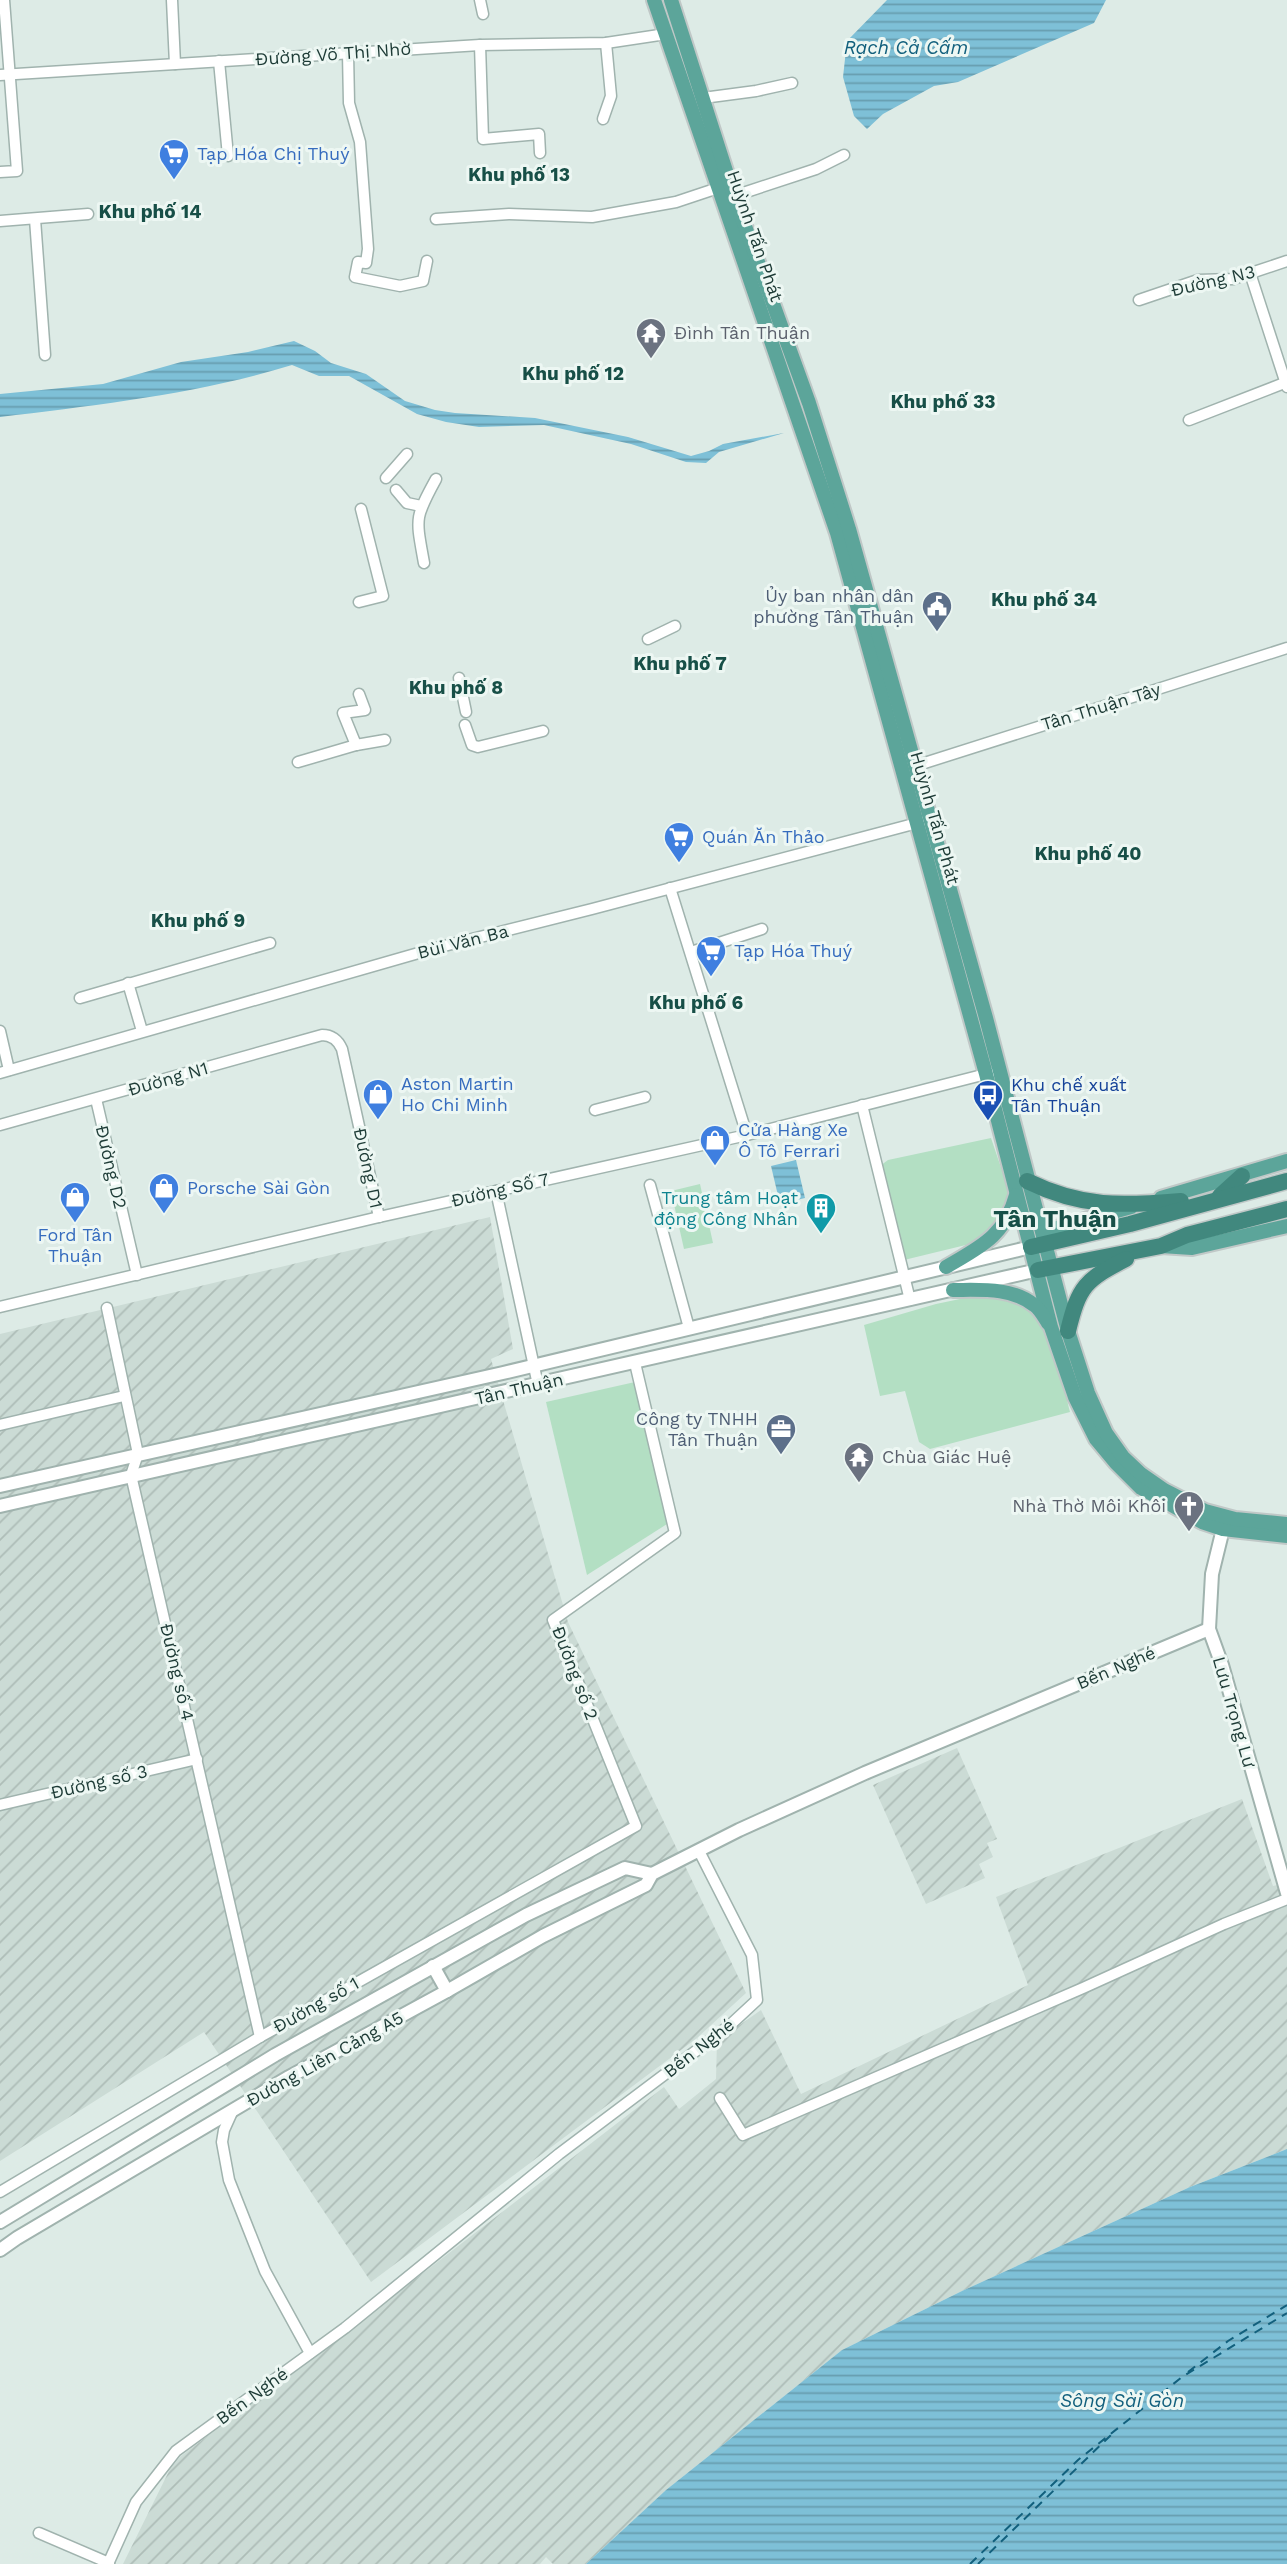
<svg xmlns="http://www.w3.org/2000/svg" width="1287" height="2564" font-family="'Work Sans',sans-serif">
<style>
.industrial{fill:url(#industrial-furrows)}
.park{fill:#b3dfc3}
.water{fill:url(#water-rules)}
.lines{fill:none;stroke-linecap:round;stroke-linejoin:round}
.ferry{stroke:#12607d;stroke-width:2;stroke-dasharray:9 7;stroke-linecap:butt}
.minor-casing{stroke:#a0b3ae;stroke-width:13}
.tertiary-casing{stroke:#a0b3ae;stroke-width:16}
.primary-casing{stroke:#c0c8c7;stroke-width:18}
.trunk-casing{stroke:#c0c8c7;stroke-width:19}
.minor{stroke:#fff;stroke-width:10}
.tertiary{stroke:#fff;stroke-width:12}
.primary{stroke:#5ca59a;stroke-width:14}
.trunk{stroke:#41887e;stroke-width:16}
.labels{text-anchor:middle;stroke-width:6;stroke-linejoin:round;paint-order:stroke}
.street-label{font-size:18px;fill:#1d3b36;stroke:#edf7f3}
.shop-label{font-size:18px;fill:#366cbe;stroke:#edf7f3;text-anchor:start}
.worship-label{font-size:18px;fill:#5b616d;stroke:#edf7f3;text-anchor:start}
.service-label{font-size:18px;fill:#4e5e75;stroke:#edf7f3;text-anchor:end}
.transit-label{font-size:18px;fill:#164399;stroke:#edf7f3;text-anchor:start}
.culture-label{font-size:18px;fill:#0d838f;stroke:#edf7f3;text-anchor:end}
.water-label{font-size:19px;font-style:italic;fill:#12607d;stroke:#edf7f3}
.neighbourhood-label{font-size:19px;font-weight:bold;fill:#174f47;stroke:#edf7f3}
.district-label{font-size:24px;font-weight:bold;fill:#174f47;stroke:#edf7f3}
</style>
<defs>
<pattern id="industrial-furrows" width="10" height="10" patternUnits="userSpaceOnUse" patternTransform="scale(1.75)"><rect width="10" height="10" fill="#cbdbd5"/><path d="M-1 1l2-2M0 10L10 0M9 11l2-2" fill="none" stroke="#aebdb7"/></pattern>
<pattern id="water-rules" width="6" height="5" patternUnits="userSpaceOnUse" patternTransform="scale(1.75)"><rect width="6" height="5" fill="#7ec0d7"/><path d="M0 2.5h6" fill="none" stroke="#679daf"/></pattern>
</defs>
<rect width="100%" height="100%" fill="#ddebe6"/>
<!-- industrial -->
<g class="industrial">
<path d="M490,1217L513,1349L491,1359L568,1622L746,1993L697,2038L371,2282L204,2032L0,2161V1334Z"/>
<path d="M957,1748L997,1839L987,1843L993,1857L979,1864L985,1878L926,1904L873,1785Z"/>
<path d="M1242,1799L1273,1886L1287,1883V2149L1190,2187L962,2291L842,2350L666,2490L586,2564H553L546,2557L540,2564H123L170,2469L181,2456L339,2338L664,2087L679,2109L716,2079L717,2041L761,2010L801,2094L1028,1985L996,1897Z"/>
</g>
<!-- park -->
<g class="park">
<path d="M991,1138L1012,1200L998,1229L974,1243L904,1260L880,1166L888,1160Z"/>
<path d="M700,1184L713,1243L684,1249L671,1191Z"/>
<path d="M979,1295C995,1297 1013,1297 1027,1306C1053,1321 1063,1385 1070,1412L930,1449L919,1442L905,1391L880,1396L864,1325L936,1304Z"/>
<path d="M635,1382L667,1524L587,1575L546,1402Z"/>
</g>
<!-- water -->
<g class="water">
<path d="M887,0H1106L1094,23L958,82L934,86L883,114L867,129L854,116L843,77L847,41Z"/>
<path d="M294,341L315,351L331,363L366,374L405,401L435,410L455,413L535,418L628,437L691,456L709,451L723,444L784,433L719,452L706,463L686,462L631,444L544,425L479,427L446,422L417,414L349,376H319L292,365C198,394 97,405 0,417V394L103,384L181,362L248,352Z"/>
<path d="M796,1160L805,1198L780,1204L771,1166Z"/>
<path d="M1287,2149V2564H586L666,2490L842,2350L962,2291L1190,2187Z"/>
</g>
<g class="lines">
<!-- ferry -->
<g class="ferry">
<path d="M1188,2372L1228,2341L1287,2305"/>
<path d="M970,2564L1078,2460L1182,2377L1287,2313"/>
<path d="M978,2564L1113,2433"/>
</g>
<!-- minor casing -->
<g class="minor-casing">
<g id="minor">
<path d="M172,0L175,64"/>
<path d="M480,0L483,14"/>
<path d="M480,45L483,139L539,134L540,153"/>
<path d="M348,53L349,103L360,142L368,249L366,263L358,262L355,277L400,286L423,281L427,261"/>
<path d="M219,61L228,156"/>
<path d="M0,75L480,45L606,43L666,34"/>
<path d="M703,98L756,91L792,83"/>
<path d="M603,119L611,96L606,43"/>
<path d="M0,172L17,171L4,0"/>
<path d="M734,196L816,169L844,155"/>
<path d="M35,219L45,355"/>
<path d="M436,219L509,214L592,217L676,202L718,188"/>
<path d="M0,221L88,214"/>
<path d="M1250,273L1287,387"/>
<path d="M1139,300L1198,280L1233,279L1287,261"/>
<path d="M1189,420L1287,382"/>
<path d="M386,478L407,454"/>
<path d="M396,490L407,503L421,506"/>
<path d="M424,563C416,518 414,519 436,479"/>
<path d="M359,602L383,596L361,509"/>
<path d="M648,639L675,626"/>
<path d="M459,678L466,712"/>
<path d="M465,725L472,745L478,747L543,731"/>
<path d="M356,745L343,713L365,710L359,694"/>
<path d="M298,762L356,745L385,740"/>
<path d="M915,766L1287,648"/>
<path d="M670,888L747,1135"/>
<path d="M691,952L762,929"/>
<path d="M128,983L142,1031"/>
<path d="M80,998L270,943"/>
<path d="M0,1031L9,1070"/>
<path d="M0,1073L436,948L592,909L921,822"/>
<path d="M96,1099L137,1275"/>
<path d="M862,1105L910,1300"/>
<path d="M595,1110L645,1097"/>
<path d="M0,1125L322,1035C332,1035 338,1040 342,1049L379,1217"/>
<path d="M650,1185L689,1328"/>
<path d="M496,1191L538,1385"/>
<path d="M0,1307L379,1217L747,1135L990,1073"/>
<path d="M107,1308L138,1454L131,1475L260,2037"/>
<path d="M0,1425L124,1396"/>
<path d="M0,1805L197,1759"/>
<path d="M720,2098L743,2135L1083,1988L1224,1924L1287,1899"/>
<path d="M233,2110L224,2130L222,2142L229,2180L265,2271L310,2353"/>
<path d="M0,2192L260,2037L636,1826L553,1620L675,1533L635,1363"/>
<path d="M39,2533L109,2563"/>
<path d="M108,2564L136,2502L176,2451L345,2328L559,2154L729,2026L757,2000L752,1955L699,1851"/>
</g>
</g>
<!-- tertiary casing -->
<g class="tertiary-casing">
<g id="tertiary">
<path d="M0,1486L503,1373L1031,1247"/>
<path d="M0,1506L1038,1270"/>
<path d="M1223,1529L1212,1574L1209,1629L1222,1665L1287,1893"/>
<path d="M433,1966L447,1991"/>
<path d="M0,2222L275,2055L526,1915L625,1868L652,1874"/>
<path d="M0,2250L17,2238L289,2077L447,1991L543,1936L646,1885L652,1874L739,1830L865,1773L1209,1629"/>
</g>
</g>
<!-- primary casing -->
<g class="primary-casing">
<g id="primary">
<path d="M654,0L837,533L986,1074L1051,1327L1075,1397L1096,1439L1116,1463L1141,1488L1202,1522L1223,1529L1287,1536"/>
<path d="M671,0L734,196L809,403L849,529L986,1018L1068,1331L1088,1393L1106,1433L1123,1457L1141,1474L1164,1490L1205,1511L1235,1519L1287,1524"/>
<path d="M1161,1198L1287,1161"/>
<path d="M1043,1232L1131,1207"/>
<path d="M1161,1246L1192,1248L1287,1226"/>
<path d="M946,1267C980,1247 1005,1236 1016,1195"/>
<path d="M953,1290C979,1290 1012,1287 1034,1305C1040,1309 1044,1317 1048,1323"/>
</g>
</g>
<!-- trunk casing -->
<g class="trunk-casing">
<g id="trunk">
<path d="M1027,1181C1082,1208 1122,1206 1181,1201"/>
<path d="M1220,1196L1242,1176"/>
<path d="M1031,1247L1130,1224L1287,1181"/>
<path d="M1038,1270L1161,1246L1187,1235L1287,1209"/>
<path d="M1068,1331C1079,1286 1085,1280 1126,1259"/>
</g>
</g>
<!-- minor -->
<use href="#minor" class="minor"/>
<!-- tertiary -->
<use href="#tertiary" class="tertiary"/>
<!-- primary -->
<use href="#primary" class="primary"/>
<!-- trunk -->
<use href="#trunk" class="trunk"/>
</g>
<!-- icons -->
<defs>
<g id="supermarket-pin" transform="scale(1.575)"><path d="M0 17L-7.5 6A9.5 9.5 0 1 1 7.5 6Z" fill="#3f7fe0" stroke="#edf7f3"/><path d="M-6-5.5h2.5l.6 2H6L4.5 2H-2.5L-4.4-4H-6ZM-1.5 3.2a1.3 1.3 0 1 0 .1 0ZM3 3.2a1.3 1.3 0 1 0 .1 0Z" fill="#fff"/></g>
<g id="temple-pin" transform="scale(1.575)"><path d="M0 17L-7.5 6A9.5 9.5 0 1 1 7.5 6Z" fill="#6b7280" stroke="#edf7f3"/><path d="M0-6L5-2H3V0L6.5 2.5H4V6H1.5V3h-3V6H-4V2.5H-6.5L-3 0V-2H-5Z" fill="#fff"/></g>
<g id="civic-pin" transform="scale(1.575)"><path d="M0 17L-7.5 6A9.5 9.5 0 1 1 7.5 6Z" fill="#5c6f8a" stroke="#edf7f3"/><path d="M-.6-6.5H3V-4.5H.6V-3L4-1V1h2V6H-6V1h2V-1L-.6-3ZM-1.2 2.5V6h2.4V2.5Z" fill="#fff"/></g>
<g id="shop-pin" transform="scale(1.575)"><path d="M0 17L-7.5 6A9.5 9.5 0 1 1 7.5 6Z" fill="#3f7fe0" stroke="#edf7f3"/><path d="M-5-2.5h2.3a2.7 3.5 0 0 1 5.4 0H5L5.5 6h-11ZM-1.5-2.5h3a1.5 2.3 0 0 0-3 0Z" fill="#fff"/></g>
<g id="bus-pin" transform="scale(1.575)"><path d="M0 17L-7.5 6A9.5 9.5 0 1 1 7.5 6Z" fill="#1a4fb4" stroke="#edf7f3"/><path d="M-5-6H5V4H4V6H2V4H-2V6H-4V4H-5ZM-3.5-4V0h7V-4ZM-3.5 1.2v1.5H-2V1.2ZM2 1.2v1.5H3.5V1.2Z" fill="#fff"/></g>
<g id="building-pin" transform="scale(1.575)"><path d="M0 17L-7.5 6A9.5 9.5 0 1 1 7.5 6Z" fill="#0f9aa8" stroke="#edf7f3"/><path d="M-4-6H4V6H1V3H-1V6H-4ZM-2.5-4.3h1.7v1.8h-1.7ZM.8-4.3h1.7v1.8H.8ZM-2.5-1h1.7V.8h-1.7ZM.8-1h1.7V.8H.8Z" fill="#fff"/></g>
<g id="office-pin" transform="scale(1.575)"><path d="M0 17L-7.5 6A9.5 9.5 0 1 1 7.5 6Z" fill="#5c6f8a" stroke="#edf7f3"/><path d="M-6-3h4V-5.5h4V-3h4V5H-6ZM-1-4.5V-3h2v-1.5ZM-6 0V1H6V0Z" fill="#fff"/></g>
<g id="church-pin" transform="scale(1.575)"><path d="M0 17L-7.5 6A9.5 9.5 0 1 1 7.5 6Z" fill="#6b7280" stroke="#edf7f3"/><path d="M-1.2-6h2.4v3.5h3.3v2.4h-3.3V6h-2.4V-.1h-3.3v-2.4h3.3Z" fill="#fff"/></g>
</defs>
<g fill-rule="evenodd">
<use href="#supermarket-pin" x="174" y="154"/>
<use href="#temple-pin" x="651" y="333"/>
<use href="#civic-pin" x="937" y="606"/>
<use href="#supermarket-pin" x="679" y="837"/>
<use href="#supermarket-pin" x="711" y="951"/>
<use href="#shop-pin" x="378" y="1094"/>
<use href="#bus-pin" x="988" y="1095"/>
<use href="#shop-pin" x="715" y="1140"/>
<use href="#shop-pin" x="164" y="1188"/>
<use href="#shop-pin" x="75" y="1197"/>
<use href="#building-pin" x="821" y="1208"/>
<use href="#office-pin" x="781" y="1429"/>
<use href="#temple-pin" x="859" y="1457"/>
<use href="#church-pin" x="1189" y="1506"/>
</g>
<g class="labels">
<!-- street labels -->
<g class="street-label">
<text transform="translate(333 54) rotate(-4)" y="6">Đường Võ Thị Nhờ</text>
<text transform="translate(755 236) rotate(71)" y="6">Huỳnh Tấn Phát</text>
<text transform="translate(1213 281) rotate(-13)" y="6">Đường N3</text>
<text transform="translate(1101 707) rotate(-17)" y="6">Tân Thuận Tây</text>
<text transform="translate(935 818) rotate(74)" y="6">Huỳnh Tấn Phát</text>
<text transform="translate(463 942) rotate(-14)" y="6">Bùi Văn Ba</text>
<text transform="translate(168 1079) rotate(-16)" y="6">Đường N1</text>
<text transform="translate(111 1167) rotate(77)" y="6">Đường D2</text>
<text transform="translate(368 1168) rotate(78)" y="6">Đường D1</text>
<text transform="translate(500 1190) rotate(-13)" y="6">Đường Số 7</text>
<text transform="translate(519 1389) rotate(-13)" y="6">Tân Thuận</text>
<text transform="translate(1116 1668) rotate(-23)" y="6">Bến Nghé</text>
<text transform="translate(177 1672) rotate(77)" y="6">Đường số 4</text>
<text transform="translate(575 1673) rotate(69)" y="6">Đường số 2</text>
<text transform="translate(1234 1712) rotate(74)" y="6">Lưu Trọng Lư</text>
<text transform="translate(99 1782) rotate(-13)" y="6">Đường số 3</text>
<text transform="translate(316 2005) rotate(-29)" y="6">Đường số 1</text>
<text transform="translate(699 2048) rotate(-38)" y="6">Bến Nghé</text>
<text transform="translate(325 2059) rotate(-29)" y="6">Đường Liên Cảng A5</text>
<text transform="translate(252 2396) rotate(-36)" y="6">Bến Nghé</text>
</g>
<!-- shop labels -->
<g class="shop-label">
<text x="197" y="160">Tạp Hóa Chị Thuý</text>
<text x="702" y="843">Quán Ăn Thảo</text>
<text x="734" y="957">Tạp Hóa Thuý</text>
<text x="401" y="1090">Aston Martin<tspan x="401" dy="21">Ho Chi Minh</tspan></text>
<text x="738" y="1136">Cửa Hàng Xe<tspan x="738" dy="21">Ô Tô Ferrari</tspan></text>
<text x="187" y="1194">Porsche Sài Gòn</text>
<text x="75" y="1241" text-anchor="middle">Ford Tân<tspan x="75" dy="21">Thuận</tspan></text>
</g>
<!-- worship labels -->
<g class="worship-label">
<text x="674" y="339">Đình Tân Thuận</text>
<text x="882" y="1463">Chùa Giác Huệ</text>
<text x="1166" y="1512" text-anchor="end">Nhà Thờ Môi Khôi</text>
</g>
<!-- service labels -->
<g class="service-label">
<text x="914" y="602">Ủy ban nhân dân<tspan x="914" dy="21">phường Tân Thuận</tspan></text>
<text x="758" y="1425">Công ty TNHH<tspan x="758" dy="21">Tân Thuận</tspan></text>
</g>
<!-- transit labels -->
<g class="transit-label">
<text x="1011" y="1091">Khu chế xuất<tspan x="1011" dy="21">Tân Thuận</tspan></text>
</g>
<!-- culture labels -->
<g class="culture-label">
<text x="798" y="1204">Trung tâm Hoạt<tspan x="798" dy="21">động Công Nhân</tspan></text>
</g>
<!-- water labels -->
<g class="water-label">
<text x="906" y="54">Rạch Cả Cấm</text>
<text x="1122" y="2407">Sông Sài Gòn</text>
</g>
<!-- neighbourhood labels -->
<g class="neighbourhood-label">
<text x="519" y="181">Khu phố 13</text>
<text x="150" y="218">Khu phố 14</text>
<text x="573" y="380">Khu phố 12</text>
<text x="943" y="408">Khu phố 33</text>
<text x="1044" y="606">Khu phố 34</text>
<text x="680" y="670">Khu phố 7</text>
<text x="456" y="694">Khu phố 8</text>
<text x="1088" y="860">Khu phố 40</text>
<text x="198" y="927">Khu phố 9</text>
<text x="696" y="1009">Khu phố 6</text>
</g>
<!-- district labels -->
<g class="district-label">
<text x="1055" y="1227">Tân Thuận</text>
</g>
</g>
</svg>
